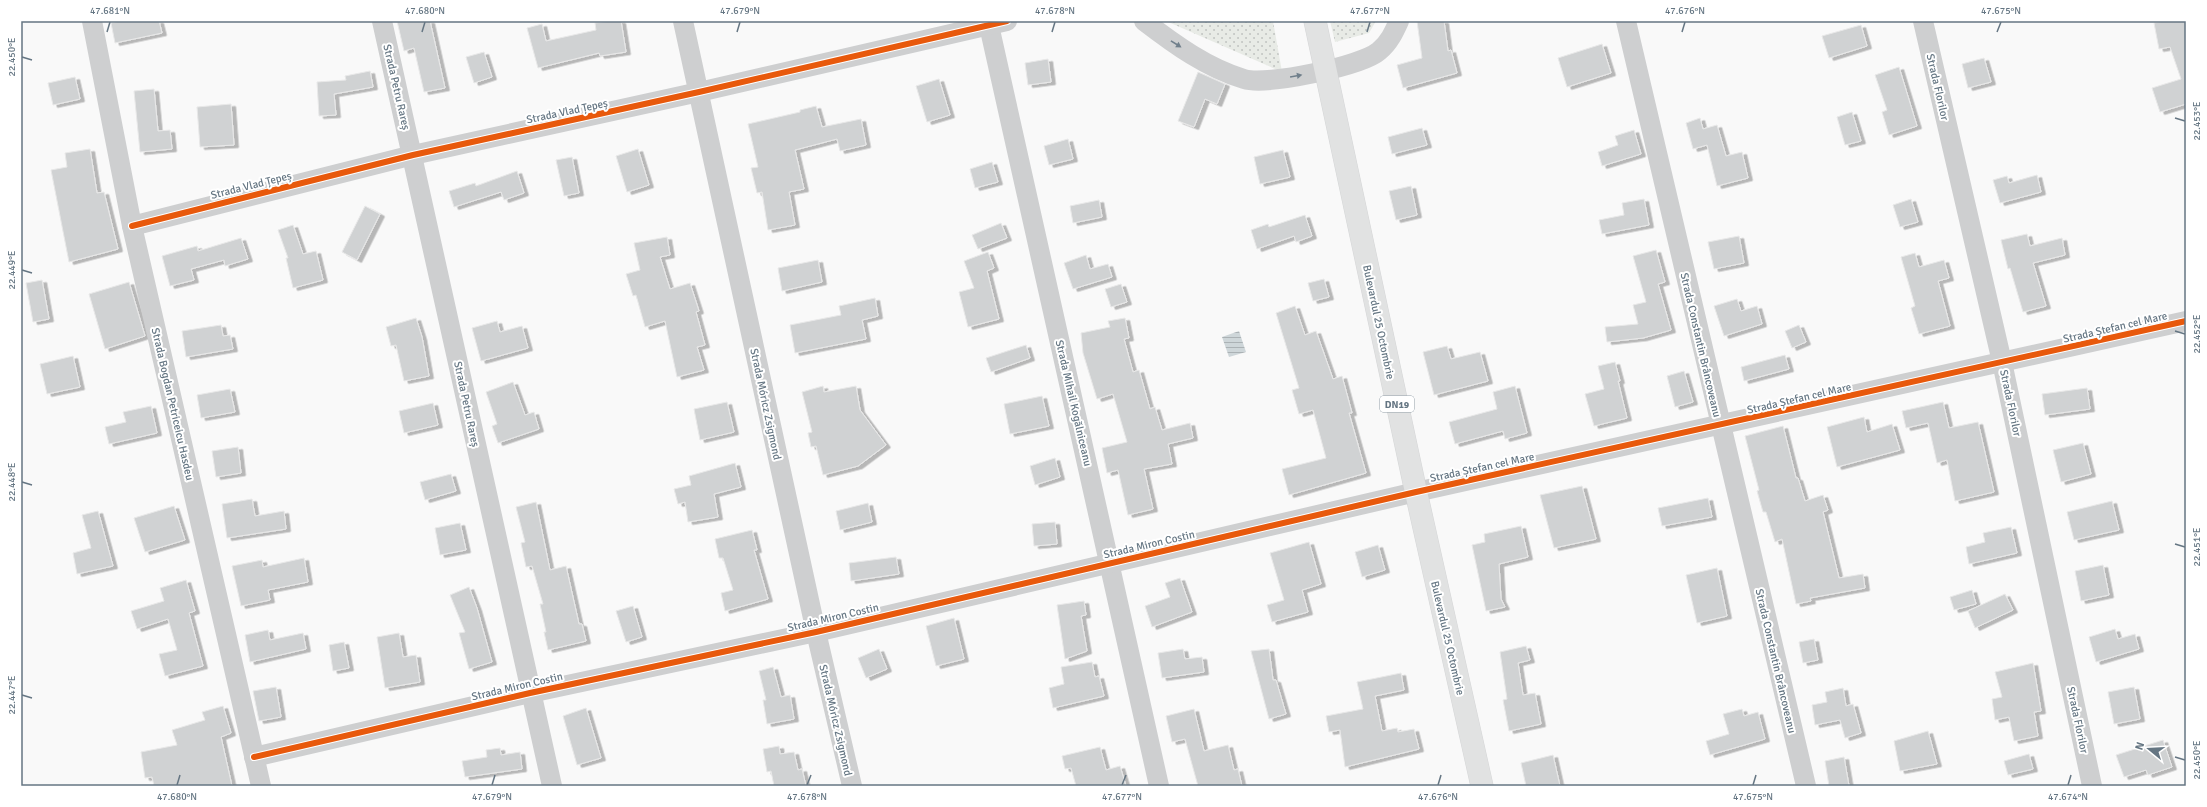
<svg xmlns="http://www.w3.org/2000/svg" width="2207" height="807" font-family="Signika,sans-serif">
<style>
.grass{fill:url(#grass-dots)}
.water{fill:url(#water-rules)}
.building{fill:#d0d2d3;stroke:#e8e8e8;filter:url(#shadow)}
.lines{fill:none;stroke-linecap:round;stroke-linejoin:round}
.primary-casing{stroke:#d5d6d7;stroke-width:23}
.street{stroke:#cecfd0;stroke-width:20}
.primary{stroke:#e1e2e2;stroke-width:22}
.cycleway-casing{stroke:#fff;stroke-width:8}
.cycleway{stroke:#e8590c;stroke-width:6}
.oneway{fill:#707f8b}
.ticks{fill:none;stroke:#657683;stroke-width:1.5}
.labels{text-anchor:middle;stroke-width:4;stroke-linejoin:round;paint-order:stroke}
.shield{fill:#fff;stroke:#939fa8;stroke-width:1}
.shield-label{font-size:10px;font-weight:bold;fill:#657683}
.street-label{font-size:11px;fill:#657683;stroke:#fff}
.neatline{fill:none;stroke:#657683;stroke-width:1.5}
.ticks-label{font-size:10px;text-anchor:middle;fill:#657683}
</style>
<defs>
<pattern id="grass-dots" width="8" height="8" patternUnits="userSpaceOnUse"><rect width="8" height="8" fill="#e8ebe6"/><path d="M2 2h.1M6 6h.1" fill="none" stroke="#c0c3c0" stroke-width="1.8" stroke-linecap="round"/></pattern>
<pattern id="water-rules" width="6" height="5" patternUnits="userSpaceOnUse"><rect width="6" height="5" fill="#ced6d9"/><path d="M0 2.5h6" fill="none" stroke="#abb2b5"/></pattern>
<filter id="shadow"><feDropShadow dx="4.5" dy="2.5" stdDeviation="0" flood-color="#0004"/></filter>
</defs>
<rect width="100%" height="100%" fill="#f9f9f9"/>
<!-- grass -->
<g class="grass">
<path d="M1166,21H1273L1282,72Z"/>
<path d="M1330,21H1376L1369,33L1335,42Z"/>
</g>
<!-- water -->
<path class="water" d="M1239,331L1246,352L1229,357L1222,337Z"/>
<!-- building -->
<g class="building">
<path d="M120,21H159L162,33L115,43L111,23Z"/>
<path d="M397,21H430L445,88L424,92L414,48L404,51Z"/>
<path d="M611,21H621L626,52L600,56L599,53L538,68L527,28L542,24L546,41L596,30L595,23Z"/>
<path d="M1417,21H1444L1448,51L1451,50L1457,73L1403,88L1397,65L1422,58Z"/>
<path d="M2164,21H2186V104L2160,112L2152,88L2181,79L2170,47L2159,49L2154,23Z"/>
<path d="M1861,25L1867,46L1829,58L1822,36Z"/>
<path d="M1602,44L1611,73L1567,87L1558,58Z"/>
<path d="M484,52L492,77L474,83L466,57Z"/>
<path d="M1984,58L1991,82L1968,88L1962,64Z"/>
<path d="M1048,59L1051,82L1028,85L1025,63Z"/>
<path d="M1899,67L1917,126L1889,135L1882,112L1887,110L1875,75Z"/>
<path d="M370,71L373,87L334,94L336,115L319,116L317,82L346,80L345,76Z"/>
<path d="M1198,72L1225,84L1217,104L1205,99L1194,127L1178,121Z"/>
<path d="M75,77L80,99L53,105L48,83Z"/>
<path d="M939,79L950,115L927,122L916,86Z"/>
<path d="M154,89L158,131L170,130L172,149L140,152L134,91Z"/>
<path d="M231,104L234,145L200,147L197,107Z"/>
<path d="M816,106L822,127L861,119L866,145L840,151L837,139L795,150L804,189L789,192L795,225L768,230L762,192L757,193L751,168L758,167L748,124L800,112V110Z"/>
<path d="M1852,112L1861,141L1845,145L1837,117Z"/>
<path d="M1700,118L1703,129L1717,125L1726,156L1742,152L1748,178L1717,186L1707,145L1693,149L1686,123Z"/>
<path d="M1422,128L1427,145L1392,154L1388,137Z"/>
<path d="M1634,130L1641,154L1602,166L1598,152L1618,145L1615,136Z"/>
<path d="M1068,139L1073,159L1049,165L1044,146Z"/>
<path d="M90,149L97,193L104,192L118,249L69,262L51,170L67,167L65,153Z"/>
<path d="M638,149L649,185L627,192L616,156Z"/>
<path d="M1283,150L1290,177L1260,184L1254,157Z"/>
<path d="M572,157L579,193L564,196L556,160Z"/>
<path d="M992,162L998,182L975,188L970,169Z"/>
<path d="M517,171L524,193L504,200L501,192L454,207L449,191L475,183L476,186Z"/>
<path d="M2037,175L2041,192L2000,203L1993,180L2007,176L2009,183Z"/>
<path d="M1411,186L1417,215L1396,220L1389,191Z"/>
<path d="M1644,199L1649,225L1602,234L1599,220L1624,215L1622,203Z"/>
<path d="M1911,199L1918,222L1900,227L1893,205Z"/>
<path d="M1099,200L1102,217L1073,223L1070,206Z"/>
<path d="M365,206L380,214L357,260L342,252Z"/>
<path d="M1305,215L1312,236L1296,242L1294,236L1257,249L1251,230L1268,224L1269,227Z"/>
<path d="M1001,223L1007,238L978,249L972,235Z"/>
<path d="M293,225L303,254L316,251L323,280L293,288L286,258H288L278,230Z"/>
<path d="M2027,234L2030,246L2062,238L2065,255L2033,263L2046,306L2023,312L2010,268L2008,269L2001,240Z"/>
<path d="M1739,236L1744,263L1714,269L1708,242Z"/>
<path d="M667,237L670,255L660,257L670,289L690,283L699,311L696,312L705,345L697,347L704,370L677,377L665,321L645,327L636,295L633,296L626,274L640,270L634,243Z"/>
<path d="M241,238L248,259L225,266L224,260L191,269L194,280L170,286L162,256L197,246L198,251Z"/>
<path d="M1656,250L1665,282L1658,284L1671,330L1643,338L1607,342L1605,327L1638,324L1633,305L1646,302L1633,256Z"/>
<path d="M988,252L994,268L987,271L999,319L968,327L959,292L974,288L964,261Z"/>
<path d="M1915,253L1919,267L1944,260L1949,278L1938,281L1950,326L1919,334L1911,308L1915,306L1901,257Z"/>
<path d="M1086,255L1090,269L1108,264L1112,277L1073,289L1064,263Z"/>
<path d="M818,260L822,282L782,291L778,268Z"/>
<path d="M1324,279L1329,297L1313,301L1308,283Z"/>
<path d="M42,280L49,319L33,322L26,283Z"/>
<path d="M129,282L145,336L105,349L89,294Z"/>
<path d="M1121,284L1127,302L1111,307L1105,289Z"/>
<path d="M875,298L878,316L862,320L866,339L795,353L790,325L841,315L839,306Z"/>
<path d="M1737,299L1741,311L1757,306L1762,324L1724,336L1714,306Z"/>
<path d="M1295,306L1305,335L1316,331L1333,379L1342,376L1352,413H1349L1366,473L1289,495L1282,469L1326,458L1313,410L1299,414L1292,390L1299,388L1276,313Z"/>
<path d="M416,318L422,337L429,376L404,381L396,345L391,346L386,327Z"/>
<path d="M1125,318L1129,338L1124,339L1133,372L1139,370L1150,409L1155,407L1162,430L1190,423L1193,438L1168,444L1172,464L1144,469L1153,509L1128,515L1118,470L1107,473L1102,448L1127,442L1113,394L1097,399L1083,353L1081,333L1110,327L1108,321Z"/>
<path d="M497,321L500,332L522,326L528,348L481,361L472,328Z"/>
<path d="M221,325L223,336L230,335L233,349L186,357L182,331Z"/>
<path d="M1799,325L1806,342L1792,348L1785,331Z"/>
<path d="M1026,345L1030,358L991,372L986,358Z"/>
<path d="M1447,346L1451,359L1480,352L1488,381L1434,395L1423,352Z"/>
<path d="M1785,355L1789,369L1744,381L1741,367Z"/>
<path d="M73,356L80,387L47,394L40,364Z"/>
<path d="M1615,362L1620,381H1618L1627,418L1594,426L1585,394L1604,389L1598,366Z"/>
<path d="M1684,371L1693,402L1675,407L1667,376Z"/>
<path d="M513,382L525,415L534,412L539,429L498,443L492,426L497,424L486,392Z"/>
<path d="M823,386L824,392L856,386L860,410L886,445L858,466L823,475L816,446L811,447L808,433L812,432L802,392Z"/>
<path d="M1515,386L1527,433L1505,439L1503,431L1455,444L1449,422L1497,409L1493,392Z"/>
<path d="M2087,388L2090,409L2045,415L2042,394Z"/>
<path d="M230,389L235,412L201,418L197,395Z"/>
<path d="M1042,396L1049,426L1010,434L1004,404Z"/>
<path d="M727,402L734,432L700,440L694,409Z"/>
<path d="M1943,402L1949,428L1978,422L1994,492L1955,501L1947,460L1937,463L1928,423L1906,428L1902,411Z"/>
<path d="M433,403L438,425L404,433L399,411Z"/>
<path d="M151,406L157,433L109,444L105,427L126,422L123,412Z"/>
<path d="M1864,417L1867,432L1892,424L1900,450L1837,467L1827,427Z"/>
<path d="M1783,426L1796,478H1798L1805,501L1823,495L1828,510L1823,512L1839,578L1863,574L1865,588L1810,598L1811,601L1796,604L1782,539L1775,542L1766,512H1763L1757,491L1759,490L1745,436Z"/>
<path d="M2083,443L2091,474L2061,482L2053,450Z"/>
<path d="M238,447L241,473L216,477L212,451Z"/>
<path d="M1055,458L1060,477L1035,485L1030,466Z"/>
<path d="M735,463L741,487L714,494L718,517L688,522L685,502L678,504L674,489L691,485L689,476Z"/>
<path d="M451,474L456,491L425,500L420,482Z"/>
<path d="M1582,486L1596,539L1554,548L1540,495Z"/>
<path d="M1708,498L1712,517L1662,526L1658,508Z"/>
<path d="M252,499L255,516L284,511L286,529L227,538L222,504Z"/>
<path d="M2112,501L2119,530L2074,540L2067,512Z"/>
<path d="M536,502L550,570L566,566L579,624H582L586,641L548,650L544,632H546L540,604H543L532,566L526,567L521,543L525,542L516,507Z"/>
<path d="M868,503L872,522L840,530L836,511Z"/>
<path d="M174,506L185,540L145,552L134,518Z"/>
<path d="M98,511L113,566L77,574L73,553L91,548L82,515Z"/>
<path d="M1055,522L1057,544L1034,546L1032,524Z"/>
<path d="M460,523L466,550L440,555L435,528Z"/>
<path d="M1521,526L1528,557L1499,564L1501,599L1505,607L1486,611L1472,545L1485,542L1484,534Z"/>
<path d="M2011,527L2017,553L1969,564L1966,547L1985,542L1983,533Z"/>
<path d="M752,530L757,550H754L768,599L725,611L721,593L733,590L723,558H719L715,539Z"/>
<path d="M1309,542L1321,584L1302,590L1308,612L1272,622L1267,605L1284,600L1270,553Z"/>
<path d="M1378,545L1385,570L1362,577L1355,552Z"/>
<path d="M896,557L899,574L851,581L849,563Z"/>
<path d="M304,558L308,582L268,590L270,600L241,606L232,566L262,560L263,567Z"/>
<path d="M2103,565L2109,595L2081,601L2075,571Z"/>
<path d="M1717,568L1727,616L1697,623L1686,575Z"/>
<path d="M1180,578L1192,612L1152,627L1145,606L1170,597L1165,583Z"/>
<path d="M186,580L195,611L189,613L203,666L165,676L159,654L177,650L168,619L137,629L131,611L164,601L160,588Z"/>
<path d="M469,587L477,608L492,662L469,669L459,633L465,632L450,595Z"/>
<path d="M1972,590L1976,604L1954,610L1950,597Z"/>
<path d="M2005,594L2013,610L1975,628L1968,611Z"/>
<path d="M1084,601L1086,615L1081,616L1087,651L1065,659L1057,605Z"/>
<path d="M633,606L642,637L626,642L616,611Z"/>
<path d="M954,618L964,659L936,666L926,626Z"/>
<path d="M2115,629L2118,639L2135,634L2139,649L2096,662L2089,637Z"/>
<path d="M268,630L270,640L303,633L306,649L250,662L245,635Z"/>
<path d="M399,633L403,657L416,655L420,682L385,688L377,637Z"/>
<path d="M1814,639L1818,660L1803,663L1799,642Z"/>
<path d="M344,642L349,668L333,671L329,645Z"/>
<path d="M1526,646L1530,660L1518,663L1523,695L1535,693L1541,724L1509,731L1503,700L1507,699L1500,652Z"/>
<path d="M879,649L887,669L866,678L858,658Z"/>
<path d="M1183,649L1185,659L1202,657L1204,672L1162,678L1158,653Z"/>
<path d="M1269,649L1273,680H1276L1286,714L1269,719L1251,651Z"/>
<path d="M1092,662L1095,677L1099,676L1104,696L1053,708L1049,688L1064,684L1061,667Z"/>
<path d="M2033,663L2041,711L2034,712L2038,736L2014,741L2009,717L1995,720L1992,699L2002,697L1995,672Z"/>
<path d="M773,667L781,697L790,695L794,719L767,724L763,700H766L759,671Z"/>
<path d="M1401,673L1404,690L1375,696L1382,731L1397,728L1398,732L1414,729L1419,749L1345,767L1340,730L1329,732L1326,716L1363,709L1357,682Z"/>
<path d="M276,687L281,717L259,721L253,691Z"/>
<path d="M2134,687L2140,719L2114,724L2108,692Z"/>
<path d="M1843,688L1846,706L1853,704L1861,733L1845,738L1840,720L1815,725L1812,705L1827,702L1825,692Z"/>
<path d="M223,706L231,733L221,737L232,786H154L152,777L145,778L141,752L177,745L172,730L205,720L202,712Z"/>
<path d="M586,708L601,758L577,765L563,716Z"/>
<path d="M1194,709L1204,751L1228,745L1234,770L1238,769L1242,786H1198L1185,739L1172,742L1166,716Z"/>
<path d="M1742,709L1744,716L1758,712L1765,739L1710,755L1706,741L1729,734L1723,714Z"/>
<path d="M1928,731L1937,764L1900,771L1894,741Z"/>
<path d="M2163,740L2172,767L2148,775L2146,770L2124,777L2116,755Z"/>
<path d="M779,746L780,754L794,752L798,770L802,769L806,786H774L771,771L767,772L763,749Z"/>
<path d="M1100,747L1106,770L1120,766L1126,786H1076L1071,768L1065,769L1062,756Z"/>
<path d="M500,748L501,755L520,752L522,769L465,777L462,761L487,757L486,750Z"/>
<path d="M2029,754L2033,769L2008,775L2004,761Z"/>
<path d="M1553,755L1560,786H1526L1521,763Z"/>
<path d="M1844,757L1849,786H1829L1825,761Z"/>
</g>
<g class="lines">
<!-- primary casing -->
<g class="primary-casing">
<path id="primary" d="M1315,21L1416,492L1482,786"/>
</g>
<!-- street -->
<g class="street">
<path d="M92,21L132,226L261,786"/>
<path d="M382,21L552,786"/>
<path d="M683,21L816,632L852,786"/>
<path d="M988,21L1159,786"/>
<path d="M1144,21C1174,44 1207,68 1244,79C1266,86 1362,66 1379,51C1389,43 1394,32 1399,21"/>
<path d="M1626,21L1806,786"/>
<path d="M1923,21L2002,362L2092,786"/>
<path d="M132,226L413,155L699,92L1007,21"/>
<path d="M254,757L530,693L816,632L1416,492L2186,321"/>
</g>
<!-- primary -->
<use href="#primary" class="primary"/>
<!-- cycleway casing -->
<g class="cycleway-casing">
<g id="cycleway">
<path d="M132,226L413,155L699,92L1007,21"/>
<path d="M254,757L530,693L816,632L1416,492L2186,321"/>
</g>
</g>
<!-- cycleway -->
<use href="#cycleway" class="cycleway"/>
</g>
<!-- one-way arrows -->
<defs><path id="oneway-solid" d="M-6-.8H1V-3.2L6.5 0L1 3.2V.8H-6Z"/></defs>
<g class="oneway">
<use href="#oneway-solid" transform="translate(1176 44) rotate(32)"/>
<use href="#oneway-solid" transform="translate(1296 76) rotate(-10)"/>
</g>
<!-- ticks -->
<path class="ticks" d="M107,32L110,22M422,32L425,22M737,32L740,22M1052,32L1055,22M1367,32L1370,22M1682,32L1685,22M1997,32L2001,22M22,57L32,60M2175,118L2185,121M22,270L32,273M2175,331L2185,334M22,482L32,485M2175,544L2185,547M22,695L32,698M2175,757L2185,760M177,785L180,775M492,785L495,775M807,785L811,775M1122,785L1126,775M1438,785L1441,775M1753,785L1756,775M2068,785L2071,775"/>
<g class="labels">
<!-- shield labels -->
<rect class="shield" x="1380" y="396" width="34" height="16" rx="3"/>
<g class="shield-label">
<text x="1397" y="408">DN19</text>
</g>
<!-- street labels -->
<g class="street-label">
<text transform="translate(397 87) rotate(77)" y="4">Strada Petru Rareș</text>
<text transform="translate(1938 87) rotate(77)" y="4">Strada Florilor</text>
<text transform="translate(567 111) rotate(-12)" y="4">Strada Vlad Țepeș</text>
<text transform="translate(251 185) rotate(-14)" y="4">Strada Vlad Țepeș</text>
<text transform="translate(1379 322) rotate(78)" y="4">Bulevardul 25 Octombrie</text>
<text transform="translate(2115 327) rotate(-13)" y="4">Strada Ștefan cel Mare</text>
<text transform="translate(1701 345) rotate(77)" y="4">Strada Constantin Brâncoveanu</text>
<text transform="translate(1799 398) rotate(-13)" y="4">Strada Ștefan cel Mare</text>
<text transform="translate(1074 403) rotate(77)" y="4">Strada Mihail Kogălniceanu</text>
<text transform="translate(2011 403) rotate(78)" y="4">Strada Florilor</text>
<text transform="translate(173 404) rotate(77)" y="4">Strada Bogdan Petriceicu Hasdeu</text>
<text transform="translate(467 404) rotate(78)" y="4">Strada Petru Rareș</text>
<text transform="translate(766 404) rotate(78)" y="4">Strada Móricz Zsigmond</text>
<text transform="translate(1482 467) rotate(-12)" y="4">Strada Ștefan cel Mare</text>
<text transform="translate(1149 544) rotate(-13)" y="4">Strada Miron Costin</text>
<text transform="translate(833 617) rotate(-13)" y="4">Strada Miron Costin</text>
<text transform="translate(1448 638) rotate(77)" y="4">Bulevardul 25 Octombrie</text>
<text transform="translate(1776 661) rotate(77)" y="4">Strada Constantin Brâncoveanu</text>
<text transform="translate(517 686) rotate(-13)" y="4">Strada Miron Costin</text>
<text transform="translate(836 720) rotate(77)" y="4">Strada Móricz Zsigmond</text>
<text transform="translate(2078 720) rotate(78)" y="4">Strada Florilor</text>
</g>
</g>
<!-- border -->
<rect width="2207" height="807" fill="none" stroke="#ffffff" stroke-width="44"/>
<!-- north arrow -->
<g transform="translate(2149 749) rotate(288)" stroke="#ffffff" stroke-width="3" paint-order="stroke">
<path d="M0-3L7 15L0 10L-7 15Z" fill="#657683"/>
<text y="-6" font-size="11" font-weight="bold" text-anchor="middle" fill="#657683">N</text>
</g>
<rect x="22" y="22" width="2163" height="763" class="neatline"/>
<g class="ticks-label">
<text x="110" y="14">47.681°N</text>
<text x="425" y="14">47.680°N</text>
<text x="740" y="14">47.679°N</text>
<text x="1055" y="14">47.678°N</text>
<text x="1370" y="14">47.677°N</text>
<text x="1685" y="14">47.676°N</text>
<text x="2001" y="14">47.675°N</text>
<text transform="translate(11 57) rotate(-90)" y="4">22.450°E</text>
<text transform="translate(2196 121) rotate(-90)" y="4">22.453°E</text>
<text transform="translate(11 270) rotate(-90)" y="4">22.449°E</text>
<text transform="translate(2196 334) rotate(-90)" y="4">22.452°E</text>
<text transform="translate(11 482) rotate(-90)" y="4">22.448°E</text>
<text transform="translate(2196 547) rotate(-90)" y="4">22.451°E</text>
<text transform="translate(11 695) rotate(-90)" y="4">22.447°E</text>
<text transform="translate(2196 760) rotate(-90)" y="4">22.450°E</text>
<text x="177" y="800">47.680°N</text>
<text x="492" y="800">47.679°N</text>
<text x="807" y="800">47.678°N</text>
<text x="1122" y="800">47.677°N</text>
<text x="1438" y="800">47.676°N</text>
<text x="1753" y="800">47.675°N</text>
<text x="2068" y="800">47.674°N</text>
</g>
</svg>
